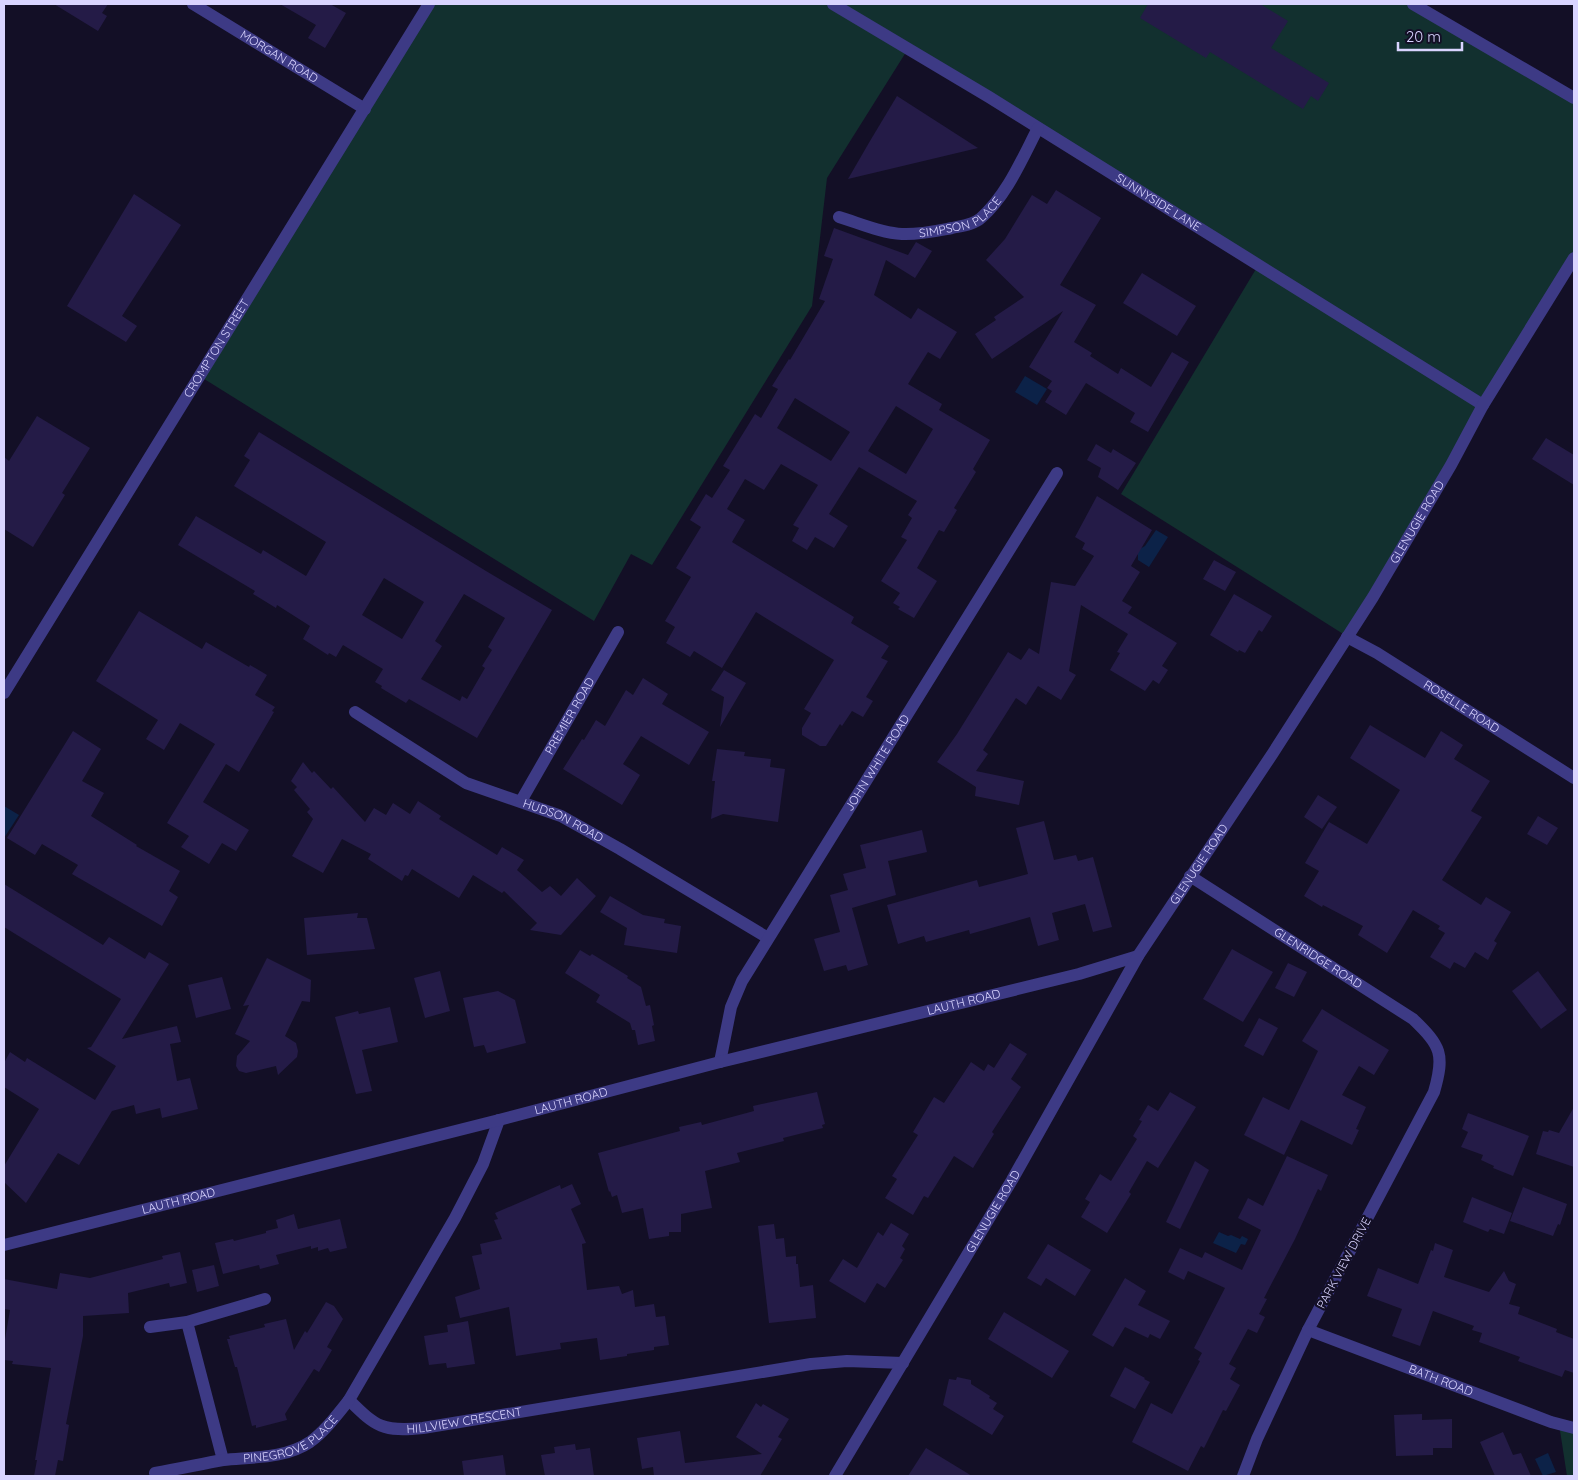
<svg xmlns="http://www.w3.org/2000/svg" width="1578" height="1480" font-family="Quicksand,sans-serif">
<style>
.green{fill:#12302f}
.water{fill:#0c2248}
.building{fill:#241b47;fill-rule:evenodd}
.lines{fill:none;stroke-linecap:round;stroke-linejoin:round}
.minor{stroke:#3d3a85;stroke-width:12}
.tertiary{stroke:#3d3a85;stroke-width:12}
.labels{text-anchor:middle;stroke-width:4.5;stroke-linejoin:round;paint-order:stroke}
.street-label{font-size:12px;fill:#d9d4ff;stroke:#130f26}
</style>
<rect width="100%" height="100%" fill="#130f26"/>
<!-- green -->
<g class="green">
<path d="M430,4H1410L1574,99V260L1348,637L1121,494L1259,264L908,49L827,178L812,306L652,565L631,554L594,621L201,377Z"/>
<path d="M1559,1424L1574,1428V1476H1567Z"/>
</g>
<!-- water -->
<g class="water">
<path d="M1025,376L1047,389L1037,405L1015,392Z"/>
<path d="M1156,530L1168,537L1149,567L1138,560V550L1145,546Z"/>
<path d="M4,806L19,815L4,838Z"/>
<path d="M1219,1232L1228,1236L1231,1235L1240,1239L1242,1236L1248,1239L1245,1245L1241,1244L1236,1253L1213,1243Z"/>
<path d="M1548,1453L1556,1472L1543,1476L1535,1459Z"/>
</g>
<!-- building -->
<g class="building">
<path d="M54,4H108L102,13L107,16L98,31Z"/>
<path d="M280,4H330L346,13L325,48L308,38L316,25Z"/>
<path d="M1148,4H1260L1288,21L1271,48L1329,83L1318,101L1311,96L1303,109L1210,52L1206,58L1140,18Z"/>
<path d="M897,96L978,148L848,179L870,141Z"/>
<path d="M1056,190L1101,218L1060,285L1096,305L1074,342L1092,353L1090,356L1118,374L1121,368L1151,387L1172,352L1189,362L1148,432L1130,422L1135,413L1086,383L1066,415L1045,402L1052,391L1047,388L1052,381L1029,367L1063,311L992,359L975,334L996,320L994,317L1024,297L986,260L1005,239L1032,195L1047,204Z"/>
<path d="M134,194L181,225L122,316L137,326L126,342L67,306Z"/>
<path d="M834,228L908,255L916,242L932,251L915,278L886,260L874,295L911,319L918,308L957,332L940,359L928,352L908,384L942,404L939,410L990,440L973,469L976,472L954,508L957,510L944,532L939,530L917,568L937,581L914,618L898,609L900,607L893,603L900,593L881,581L907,540L901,537L912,518L908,515L917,501L859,467L829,514L848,526L834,548L815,537L807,550L792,541L799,528L793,525L818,485L781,464L764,490L745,479L727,509L745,520L732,542L854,617L851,623L889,646L881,658L888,661L866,697L873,701L863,717L852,711L842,726L840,724L826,746H820L802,735V728L811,713L804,709L834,660L756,612L722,668L694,651L690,657L666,643L675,627L665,621L691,577L676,568L701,527L690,520L706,494L712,498L730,470L723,466L755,414L761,418L778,389L772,386L789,359L790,360L825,301L819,299L833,259L824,256ZM795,398L850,432L831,461L777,428ZM896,406L933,429L906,474L868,451Z"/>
<path d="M1142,273L1196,306L1177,336L1123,303Z"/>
<path d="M37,416L90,448L62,493L65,495L33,547L4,529V457L9,461Z"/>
<path d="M259,432L486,571L552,610L477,738L409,699L406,703L381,688L382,686L375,682L383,669L343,645L336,657L329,653L328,655L303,639L310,626L277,605L276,608L253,594L255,591L178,545L196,516L261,554L263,550L306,576L326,542L234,486L250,460L244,456ZM384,578L424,602L402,639L362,615ZM464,594L505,618L488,647L492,650L482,666L485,668L467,699L462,696L460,701L421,679L442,646L435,641Z"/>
<path d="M1546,438L1574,455V485L1532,459Z"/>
<path d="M1096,444L1111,453L1113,449L1136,463L1118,490L1098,477L1101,468L1087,460Z"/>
<path d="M1097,496L1152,530L1131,566L1140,572L1122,601L1132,607L1128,613L1177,643L1162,666L1168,670L1159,684L1153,680L1145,691L1110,670L1120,653L1117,652L1128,634L1081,605L1069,671L1076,675L1061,700L1038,686L1026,705L1016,698L983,750L988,754L976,771L1024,781L1019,805L975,796L976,787L937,762L957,734L1008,652L1021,660L1029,648L1039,654L1051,582L1075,586L1094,556L1082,549L1085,543L1075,537Z"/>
<path d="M1214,560L1236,572L1225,591L1203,579Z"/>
<path d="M1234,594L1272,616L1262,632L1259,630L1245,653L1239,650L1238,652L1210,635Z"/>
<path d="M139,611L202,649L206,642L249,667L250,665L267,675L255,695L275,707L272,711L274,712L239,772L226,764L203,802L249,830L236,851L222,843L209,864L181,847L189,836L167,823L215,744L180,723L164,750L146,739L158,720L96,681Z"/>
<path d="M724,670L746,683L720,727L724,697L711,690Z"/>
<path d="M643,678L668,694L662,704L709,732L689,765L641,736L623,764L640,775L622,805L563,769L582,739L584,740L596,720L605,726L626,690L633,695Z"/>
<path d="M1370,725L1425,758L1441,731L1463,745L1454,759L1490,781L1471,811L1482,817L1442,880L1481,905L1486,897L1511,912L1494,941L1497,943L1488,960L1475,952L1465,968L1454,962L1450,969L1430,957L1445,933L1438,929L1440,926L1413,910L1387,953L1358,935L1363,926L1323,905L1322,907L1304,896L1319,871L1305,863L1329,822L1367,844L1400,790L1350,758Z"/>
<path d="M73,731L101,749L82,781L104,793L91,816L137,845L136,846L180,871L169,891L178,897L162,926L72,874L78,865L42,844L35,855L7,838Z"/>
<path d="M717,749L745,752L744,756L771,759L770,767L785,769L778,822L723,814L711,819L715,781H712Z"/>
<path d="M303,762L312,773L314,771L331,789L333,787L365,822L374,808L386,815L393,803L410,814L418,801L441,816L439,819L497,855L502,847L524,860L517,870L542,892L550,886L561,896L577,878L596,896L561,935L530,930L537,923L504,891L502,893L473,875L459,898L412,869L408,876L405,875L402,881L368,859L371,854L342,839L323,873L292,856L313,819L307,812L310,809L294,790L297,787L291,781Z"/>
<path d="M1318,795L1337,807L1322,829L1304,817Z"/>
<path d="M1538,816L1558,828L1547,845L1527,834Z"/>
<path d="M1044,821L1054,860L1076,855L1078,861L1093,857L1112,927L1093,932L1085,904L1052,913L1059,940L1038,946L1030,917L970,934L969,930L926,942L924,936L898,944L887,905L977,880L979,887L1028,874L1016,828Z"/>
<path d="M922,830L927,852L888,861L896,895L852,908L868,965L848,971L846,965L824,971L814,939L840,932L830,895L848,890L843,874L866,868L860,845Z"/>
<path d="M4,884L103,945L109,937L145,959L149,952L169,964L122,1039L177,1026L181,1042L170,1044L177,1081L190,1078L198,1109L162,1118L160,1108L136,1114L134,1105L112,1111L79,1165L58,1153L26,1203L4,1182V1166L39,1109L4,1087V1063L10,1052L25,1062L27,1058L95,1100L116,1066L87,1048L91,1047L121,999L4,927Z"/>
<path d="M610,896L643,915L665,919L664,923L681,926L677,953L624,945L627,928L600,912Z"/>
<path d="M358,913L357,918H367L375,949L307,955L304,918Z"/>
<path d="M1232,949L1273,972L1243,1022L1203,999Z"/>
<path d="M580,950L590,956L592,954L628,976L627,978L641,987L646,1006L650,1005L654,1025L652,1026L655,1041L638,1045L635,1030H632L630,1023L596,1002L600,995L565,973Z"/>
<path d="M267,958L311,980L310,1002L302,1001L285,1036L296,1043L298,1051L297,1057L278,1075L276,1066L246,1073L239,1071L236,1066L237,1056L250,1041L235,1034L249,1005L243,1006Z"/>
<path d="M1288,963L1307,972L1294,997L1275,988Z"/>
<path d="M440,971L450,1011L425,1018L414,978Z"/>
<path d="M1538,971L1567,1010L1541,1029L1512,991Z"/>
<path d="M222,977L231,1009L196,1018L188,985Z"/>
<path d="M498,991L515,1000L526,1043L487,1053L484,1045L474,1047L463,998Z"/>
<path d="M390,1007L398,1042L362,1050L372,1091L356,1094L335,1017L358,1011L359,1014Z"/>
<path d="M1322,1009L1389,1050L1374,1075L1359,1066L1342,1095L1366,1107L1356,1129L1359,1130L1352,1145L1301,1120L1284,1155L1244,1135L1263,1097L1289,1110L1318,1051L1302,1041Z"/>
<path d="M1259,1018L1278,1028L1263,1056L1244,1046Z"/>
<path d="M1010,1043L1027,1054L1011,1079L1021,1087L992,1132L994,1134L973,1168L954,1156L928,1198L924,1196L913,1215L885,1198L897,1179L892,1176L918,1135L913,1132L934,1097L944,1103L971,1062L984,1071L988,1064L994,1068Z"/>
<path d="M817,1092L825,1124L822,1125L823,1128L783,1138L784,1141L737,1153L740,1162L705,1171L712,1208L681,1214V1232H669V1236L649,1239L643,1208L622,1213L617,1195L612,1197L610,1191L609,1192L598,1153L680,1131L679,1127L701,1122L702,1125L754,1111L753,1106Z"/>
<path d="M1170,1092L1196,1107L1158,1168L1147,1161L1129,1192L1131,1194L1107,1233L1081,1217L1090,1202L1085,1199L1100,1174L1111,1181L1137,1139L1133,1136L1142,1121L1139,1120L1148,1105L1158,1111Z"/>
<path d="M1574,1107V1167L1536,1154L1543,1131L1548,1132L1549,1130L1559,1133Z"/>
<path d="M1468,1113L1529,1136L1513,1176L1493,1168L1494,1166L1481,1160L1483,1155L1461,1147L1468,1132L1462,1129Z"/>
<path d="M1287,1156L1328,1175L1321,1191L1318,1189L1295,1239L1264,1298L1267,1299L1259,1314L1265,1317L1257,1333L1248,1329L1229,1364L1236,1368L1230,1379L1240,1385L1226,1411L1223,1410L1204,1448L1201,1446L1188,1471L1132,1442L1151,1403L1172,1414L1200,1361L1198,1360L1202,1353L1194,1348L1225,1288L1188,1271L1184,1280L1168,1272L1180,1248L1202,1258L1205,1252L1242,1270L1261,1230L1238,1218L1248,1198L1263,1206Z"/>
<path d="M1195,1161L1209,1170L1180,1229L1166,1222Z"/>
<path d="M572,1184L581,1204L571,1209L586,1243L582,1244L587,1290L619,1286L622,1294L633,1290L635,1307L654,1304L656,1317L665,1316L669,1345L654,1347V1350L627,1354V1356L600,1360L597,1338L560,1343L561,1349L516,1356L509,1307L460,1318L455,1297L480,1289L472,1256L482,1254L480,1244L502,1239L494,1220L498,1219L495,1213L560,1185L561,1189Z"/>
<path d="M1523,1187L1567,1204L1560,1225L1558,1224L1553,1236L1510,1221Z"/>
<path d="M1472,1197L1512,1213L1504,1234L1490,1229L1488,1232L1463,1222Z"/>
<path d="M294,1214L298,1229L340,1219L347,1248L330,1252L328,1248L318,1251V1247L311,1249V1246L276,1255L279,1264L260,1269L259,1265L223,1274L215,1243L233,1239L234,1241L266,1233V1231L278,1228L276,1220Z"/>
<path d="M891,1223L909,1234L902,1246L905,1249L900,1258L903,1260L885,1288L877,1283L865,1303L829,1281L843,1259L857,1268L878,1232L883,1236Z"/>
<path d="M774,1224L776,1239L784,1238L786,1257L796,1256V1264H798L800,1287L813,1285L816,1318L769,1323L758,1226Z"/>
<path d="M1435,1243L1453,1250L1444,1277L1489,1292L1504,1271L1509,1281L1516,1284L1509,1304L1520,1307L1518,1314L1557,1329L1556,1332L1574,1339V1373L1565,1370L1562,1377L1518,1361L1520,1357L1479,1342L1482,1333L1472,1330L1474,1326L1433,1311L1420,1346L1392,1336L1402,1309L1367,1296L1378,1268L1418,1284L1431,1250L1433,1251Z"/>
<path d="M1048,1244L1091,1270L1075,1296L1046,1278L1041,1286L1027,1278Z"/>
<path d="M180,1252L187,1283L170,1287L169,1283L128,1293L129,1313L83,1316V1336L66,1424L69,1425L63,1461L58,1460L55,1476H34L37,1460H35L51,1368L12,1364L13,1361L4,1360V1345L10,1310L4,1309V1279L57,1289L60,1273L90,1278L163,1259L162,1256Z"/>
<path d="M214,1265L219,1286L197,1292L192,1270Z"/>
<path d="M1125,1278L1146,1291L1138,1305L1170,1321L1160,1339L1150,1334L1148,1338L1125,1327L1113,1347L1092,1335Z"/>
<path d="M326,1302L334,1306L343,1319L327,1347L332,1350L319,1372L314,1369L285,1414L287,1420L256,1428V1425L252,1426L237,1367H235L227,1339H230L229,1336L265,1327L264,1324L286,1319L294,1350L305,1331L307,1333Z"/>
<path d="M1004,1312L1069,1351L1052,1378L988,1339Z"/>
<path d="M468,1321L475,1364L447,1368L446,1363L429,1365L424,1336L448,1332L447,1325Z"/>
<path d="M1125,1367L1145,1378L1144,1379L1150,1382L1135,1409L1110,1396Z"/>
<path d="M957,1377L971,1380V1384L990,1396L989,1398L997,1403L993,1409L1004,1416L992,1435L943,1405L949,1379L956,1380Z"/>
<path d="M756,1403L761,1407L763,1404L789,1419L778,1437L782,1439L760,1476H654L653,1467L642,1469L637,1438L680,1431L685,1463L762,1454L736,1437Z"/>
<path d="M1422,1414V1420L1452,1419V1448H1433V1455L1396,1456L1394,1415Z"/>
<path d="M1503,1432L1513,1455L1521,1453L1531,1476H1495L1480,1442Z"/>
<path d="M575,1444L576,1450L590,1448L594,1476H545L541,1455L555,1453L554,1447Z"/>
<path d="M926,1448L972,1476H908Z"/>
<path d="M503,1455L506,1476H464L462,1461Z"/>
</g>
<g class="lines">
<!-- minor -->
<g class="minor">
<path id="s1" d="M193,4L365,109"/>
<path id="s2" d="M833,4L989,97L1483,405"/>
<path d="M1413,4L1574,98"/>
<path id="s3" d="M839,217C859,223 881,233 902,234C918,235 936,231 952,228C961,226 973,225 981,218C1007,195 1022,159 1038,128"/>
<path id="s4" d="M1347,637L1377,653L1574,778"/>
<path id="s5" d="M355,712L466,783L561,816L620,849L768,938"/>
<path id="s6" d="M521,801L618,632"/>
<path id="s7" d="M1190,876L1413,1019C1441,1046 1445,1054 1434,1092L1308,1330L1257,1439L1243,1476"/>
<path id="s8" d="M720,1062L731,1007L742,981L1057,473"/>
<path id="s9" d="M499,1120L483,1164L455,1218L349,1400C376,1427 383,1432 423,1428L811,1364L847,1361L903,1363"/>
<path id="s10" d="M4,1245L499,1120L720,1062L1079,974L1138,956"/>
<path d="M187,1322L223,1460"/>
<path d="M150,1327L187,1322L265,1299"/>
<path id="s11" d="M1308,1330L1551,1422L1574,1428"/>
<path id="s12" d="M155,1473C178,1469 201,1464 223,1460C251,1457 285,1459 310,1442C325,1431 337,1415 349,1400"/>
</g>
<!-- tertiary -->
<g class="tertiary">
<path id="s13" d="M4,693L429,4"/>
<path id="s14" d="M835,1476L1012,1180L1138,956L1273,753L1373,597L1451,465L1483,405L1574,258"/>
</g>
</g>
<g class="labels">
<!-- street labels -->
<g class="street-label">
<text dy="4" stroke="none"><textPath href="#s1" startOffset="101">MORGAN ROAD</textPath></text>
<text dy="4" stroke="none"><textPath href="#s2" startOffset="381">SUNNYSIDE LANE</textPath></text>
<text dy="4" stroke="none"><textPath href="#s3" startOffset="128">SIMPSON PLACE</textPath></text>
<text dy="4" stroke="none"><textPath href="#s13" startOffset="405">CROMPTON STREET</textPath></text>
<text dy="4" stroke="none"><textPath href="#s14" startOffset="1118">GLENUGIE ROAD</textPath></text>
<text dy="4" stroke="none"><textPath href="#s4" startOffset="134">ROSELLE ROAD</textPath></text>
<text dy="4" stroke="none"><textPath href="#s6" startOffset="98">PREMIER ROAD</textPath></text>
<text dy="4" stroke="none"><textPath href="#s8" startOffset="341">JOHN WHITE ROAD</textPath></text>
<text dy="4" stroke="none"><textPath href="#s5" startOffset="236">HUDSON ROAD</textPath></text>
<text dy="4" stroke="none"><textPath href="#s14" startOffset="712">GLENUGIE ROAD</textPath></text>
<text dy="4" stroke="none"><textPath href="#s7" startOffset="152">GLENRIDGE ROAD</textPath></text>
<text dy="4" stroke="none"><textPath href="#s10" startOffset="990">LAUTH ROAD</textPath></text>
<text dy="4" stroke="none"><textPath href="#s10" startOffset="585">LAUTH ROAD</textPath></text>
<text dy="4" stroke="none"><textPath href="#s10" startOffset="180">LAUTH ROAD</textPath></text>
<text dy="4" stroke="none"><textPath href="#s14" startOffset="308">GLENUGIE ROAD</textPath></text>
<text transform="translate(1344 1263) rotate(-62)" y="4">PARK VIEW DRIVE</text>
<text dy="4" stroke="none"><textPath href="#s11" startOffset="142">BATH ROAD</textPath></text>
<text dy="4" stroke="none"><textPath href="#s9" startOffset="444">HILLVIEW CRESCENT</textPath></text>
<text dy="4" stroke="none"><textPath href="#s12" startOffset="142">PINEGROVE PLACE</textPath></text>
</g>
</g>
<!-- border -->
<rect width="1578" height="1480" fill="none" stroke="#d9d4ff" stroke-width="10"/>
<!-- scale -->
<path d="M1398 42v8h64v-8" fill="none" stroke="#d9d4ff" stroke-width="2.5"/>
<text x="1406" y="42" font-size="15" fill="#d9d4ff" stroke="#130f26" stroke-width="4" paint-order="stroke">20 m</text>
</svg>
